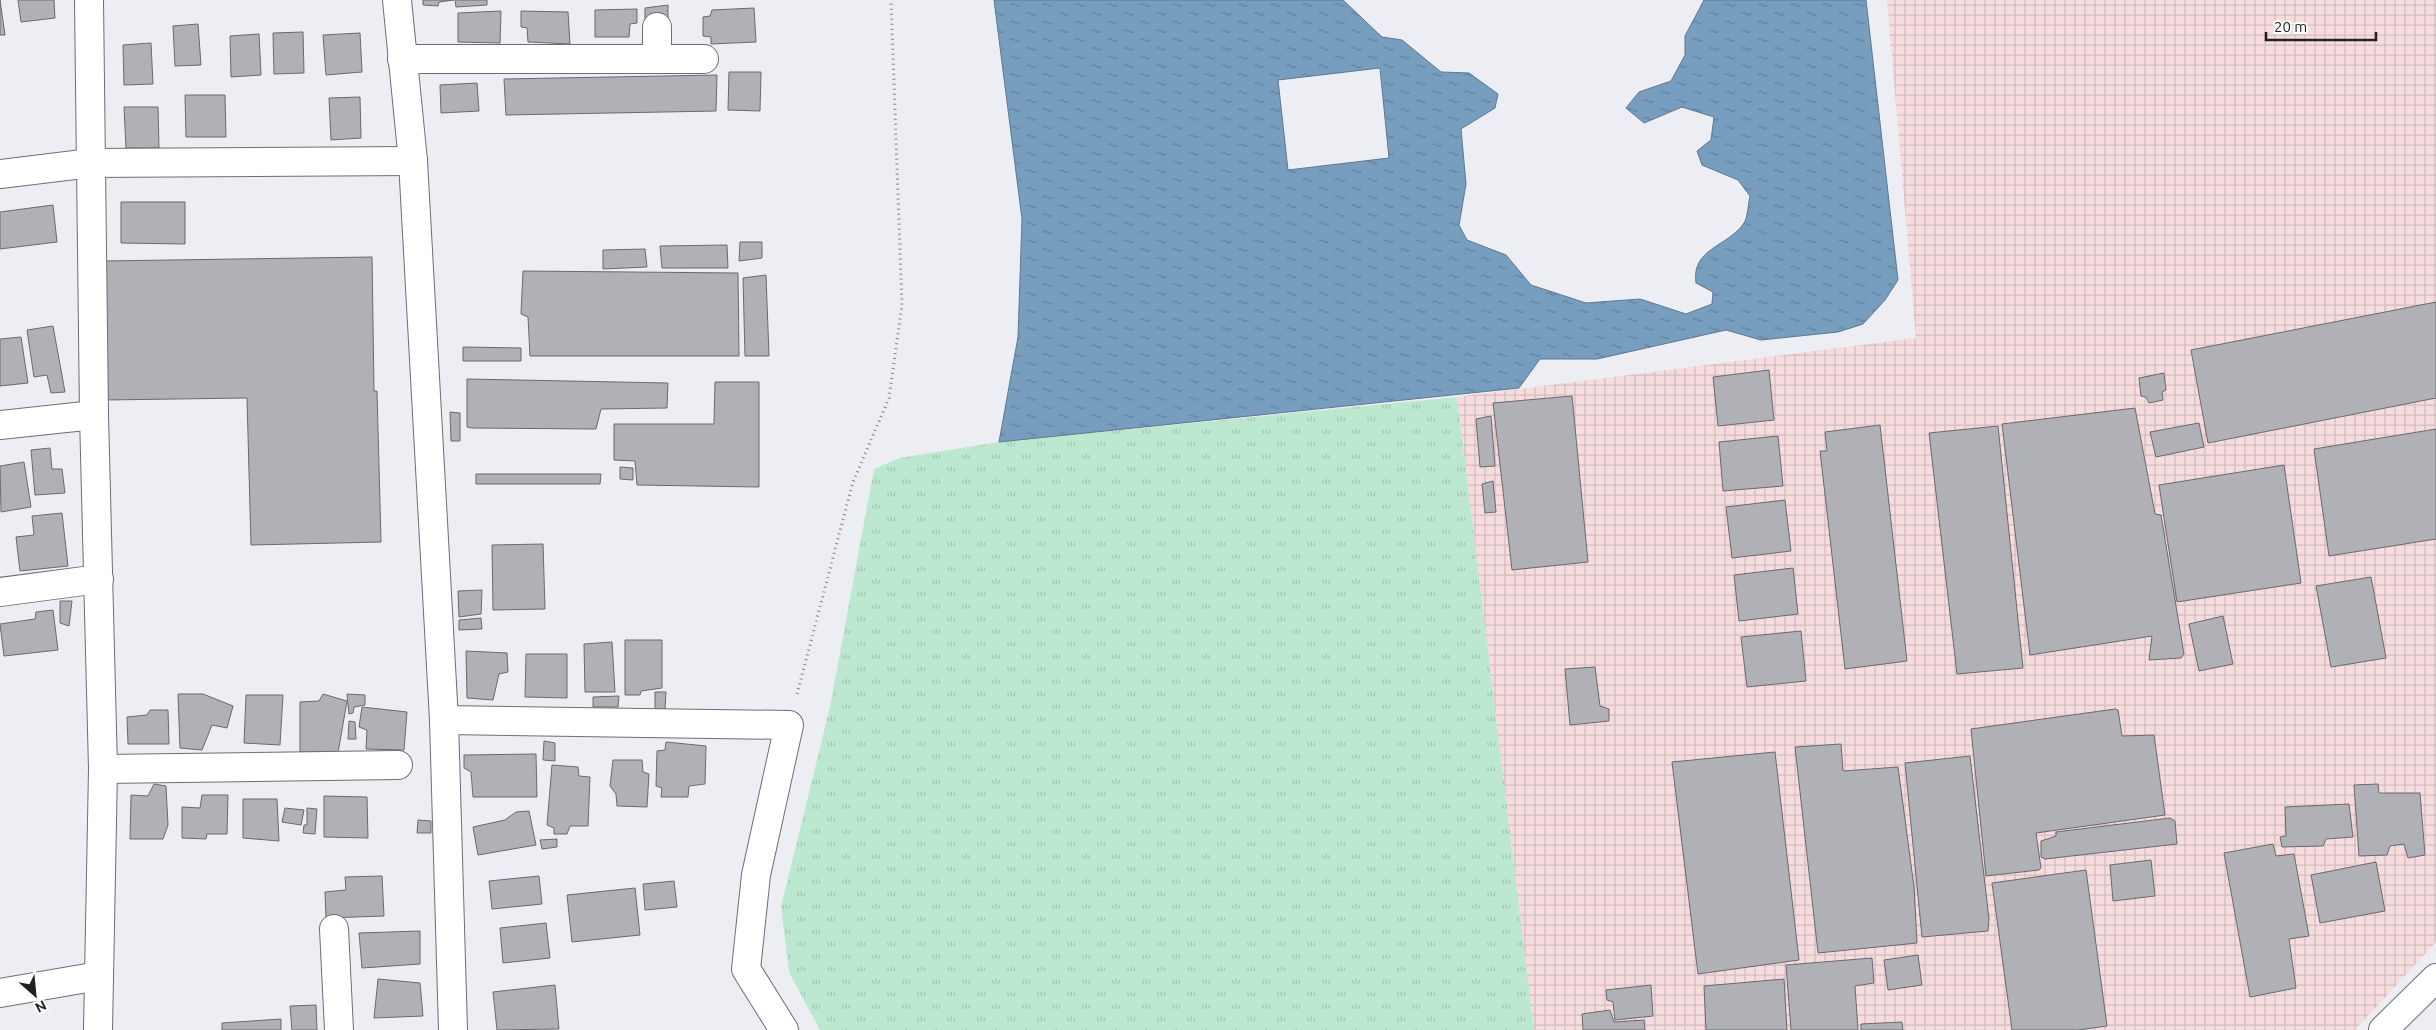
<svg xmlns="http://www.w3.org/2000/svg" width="2436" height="1030" font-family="Ubuntu,sans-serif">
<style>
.industrial{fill:url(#industrial-grid)}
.park{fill:url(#park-tufts)}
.water{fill:url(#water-ripples);stroke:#5d7890;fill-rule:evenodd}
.building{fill:#b0b0b7;stroke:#69696f}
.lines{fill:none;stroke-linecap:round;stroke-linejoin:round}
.minor-casing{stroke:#6d6d73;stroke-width:30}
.major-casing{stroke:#6d6d73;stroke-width:30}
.path{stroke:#818185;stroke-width:3;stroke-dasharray:1 4;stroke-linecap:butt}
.minor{stroke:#fff;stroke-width:28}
.major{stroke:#fff;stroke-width:28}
</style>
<defs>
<pattern id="industrial-grid" width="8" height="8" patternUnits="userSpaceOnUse" patternTransform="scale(1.25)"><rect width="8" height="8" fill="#f7dcde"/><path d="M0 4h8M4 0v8" fill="none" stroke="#d3bcbe"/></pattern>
<pattern id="park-tufts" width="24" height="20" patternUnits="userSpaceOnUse" patternTransform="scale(1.25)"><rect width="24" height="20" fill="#bbe8cf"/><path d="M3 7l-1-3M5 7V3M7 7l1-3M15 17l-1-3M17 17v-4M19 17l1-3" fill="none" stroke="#a0c7b1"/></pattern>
<pattern id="water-ripples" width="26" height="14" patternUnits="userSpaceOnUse" patternTransform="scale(1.25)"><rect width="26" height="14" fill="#779ebe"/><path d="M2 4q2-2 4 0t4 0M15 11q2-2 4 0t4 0" fill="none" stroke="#61809a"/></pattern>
</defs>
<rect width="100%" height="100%" fill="#ededf4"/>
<!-- industrial -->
<path class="industrial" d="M1887,0H2436V942L2355,1030H1534L1457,397L1916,338Z"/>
<!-- park -->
<path class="park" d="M1457,397L1534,1030H820L789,972L781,907L830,707L874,469L900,458L999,442Z"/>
<!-- water -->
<path class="water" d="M994,0H1343L1382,37L1402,40L1441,72L1469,73L1498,94L1495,108L1461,129L1466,184L1459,225L1467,240L1506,255L1531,285L1586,303L1640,299L1686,314L1712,304L1713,292L1696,283C1691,248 1728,247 1744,223C1748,217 1748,204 1750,196L1738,180L1702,165L1697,151L1711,140L1714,117L1682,107L1644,123L1626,108L1639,92L1671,81L1685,55V36L1704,0H1866L1898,280L1885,300L1863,324L1838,332L1761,340L1726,330L1597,359H1540L1519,388L999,442L1018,337L1022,219ZM1380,68L1389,158L1288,170L1278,80Z"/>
<!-- building -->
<g class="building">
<path d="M0,0L5,35H0Z"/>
<path d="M18,0H54L55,18L21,22Z"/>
<path d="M423,0H454L439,2L438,6L423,5Z"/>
<path d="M455,0H487V5L456,7Z"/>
<path d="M668,5V19L645,20V8Z"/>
<path d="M754,8L756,42L711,44V37L703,36V17L710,16L712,10Z"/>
<path d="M637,9V23L630,24L629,37H595V10Z"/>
<path d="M501,11L500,43L458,42V13Z"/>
<path d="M521,11L568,12L570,44L528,42L527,28L521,27Z"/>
<path d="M198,24L201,65L175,66L173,26Z"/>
<path d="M303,32L304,73L274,74L273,33Z"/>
<path d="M360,33L362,72L326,75L323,35Z"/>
<path d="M259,34L261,75L231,77L230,36Z"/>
<path d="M151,43L153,84L124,85L123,45Z"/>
<path d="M729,72H761L760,111L728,110Z"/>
<path d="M717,75L716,111L506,115L504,79Z"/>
<path d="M477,83L479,111L441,113L440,85Z"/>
<path d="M185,95H225L226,137H186Z"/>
<path d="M360,97L361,138L331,140L329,98Z"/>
<path d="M124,107H158L159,148H126Z"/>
<path d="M121,202H185V244L121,243Z"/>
<path d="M53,205L57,242L0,249V212Z"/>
<path d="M740,242H762V258L739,261Z"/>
<path d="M727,245L728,268H662L660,246Z"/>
<path d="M645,249L647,267L603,269V250Z"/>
<path d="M372,257L374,391H377L381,542L251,545L247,398L105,400L104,261Z"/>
<path d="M523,271L738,273L739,356H530L528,317L521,314Z"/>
<path d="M766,275L769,356H745L743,278Z"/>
<path d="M2436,302V398L2208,443L2191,350Z"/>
<path d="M53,326L65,392L51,393L47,375L34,377L27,330Z"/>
<path d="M21,337L28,383L0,386V339Z"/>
<path d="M463,347L521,348V361H463Z"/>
<path d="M1769,370L1774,420L1718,426L1713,377Z"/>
<path d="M2164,373L2166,390L2162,392L2163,400L2149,403L2146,397L2141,396L2139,378Z"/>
<path d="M467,379L668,383L667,408L601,409L596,429L471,428L467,427Z"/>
<path d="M715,382H759V487L637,485L635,461L614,460V424H714Z"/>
<path d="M1572,396L1588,562L1512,570L1493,403Z"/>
<path d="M2135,408L2155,514L2161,515L2184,654L2181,658L2149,660L2152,636L2030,655L2002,424Z"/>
<path d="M450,412L460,413V441H451Z"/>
<path d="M1491,416L1495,466L1480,467L1476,419Z"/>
<path d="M2199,423L2204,447L2156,457L2150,432Z"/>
<path d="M1880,425L1907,661L1845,669L1820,451H1827L1825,432Z"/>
<path d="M1998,426L2023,668L1957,674L1929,433Z"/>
<path d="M2436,429V539L2329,556L2314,449Z"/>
<path d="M1778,436L1783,486L1723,491L1719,442Z"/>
<path d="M50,448L52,469H62L65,493L35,495L31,450Z"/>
<path d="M24,462L31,507L1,512L0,466Z"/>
<path d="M2284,465L2301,583L2177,602L2159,485Z"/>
<path d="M620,467L633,468V480L620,479Z"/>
<path d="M476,474H601L600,484H476Z"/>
<path d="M1493,481L1496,512L1485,513L1482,484Z"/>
<path d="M1785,500L1791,551L1732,558L1726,507Z"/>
<path d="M62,513L68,566L20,571L16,537L34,535L32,516Z"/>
<path d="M543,544L545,609L493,610L492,545Z"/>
<path d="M1793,568L1798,614L1739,621L1734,575Z"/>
<path d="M2371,577L2386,658L2331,667L2316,586Z"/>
<path d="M482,590L481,614L459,617L458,591Z"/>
<path d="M60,601H72L69,626L60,623Z"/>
<path d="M53,610L58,650L4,656L0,624L35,619L36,612Z"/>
<path d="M2223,616L2233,664L2199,671L2189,624Z"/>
<path d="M481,618L482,629L459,630V620Z"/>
<path d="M1801,631L1806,681L1747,687L1741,637Z"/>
<path d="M625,640H662V688L641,691L640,695H625Z"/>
<path d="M612,642L615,692H585L584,644Z"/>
<path d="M466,651L507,653L508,672L499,674L493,700L467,698Z"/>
<path d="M526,654H567V698L525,697Z"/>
<path d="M1595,667L1600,706L1609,709V721L1570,725L1565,669Z"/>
<path d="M655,692H666L665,709H655Z"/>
<path d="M178,694H203L233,706L227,728L212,725L202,750L180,748Z"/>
<path d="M323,694L347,701L338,753L300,752V702L319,701Z"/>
<path d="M347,694L365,695V705L354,707L353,713L349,714Z"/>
<path d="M246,695H283L280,745L244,743Z"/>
<path d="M619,696L618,707H593V697Z"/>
<path d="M362,707L407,712L404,750L366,749L367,730L359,727Z"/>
<path d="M2115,709L2118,710L2122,736L2154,735L2165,815L2036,833L2041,868L2039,870L1986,876L1971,729Z"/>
<path d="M150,710H168L169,744H128L127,717L147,715Z"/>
<path d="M349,721L355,722L356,739H348Z"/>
<path d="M544,741L555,743V761L543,760Z"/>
<path d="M666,742L706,746L705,784L689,786L688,797H661L662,788L656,786L657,751L665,750Z"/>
<path d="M1841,744L1843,771L1898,767L1914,887L1917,943L1818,953L1795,747Z"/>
<path d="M1775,752L1799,960L1698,974L1672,762Z"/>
<path d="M536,754L537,797H473L471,772L464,768V755Z"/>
<path d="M1970,756L1989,919L1988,931L1922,937L1905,763Z"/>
<path d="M613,760H642L643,772L649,774L647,807L617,806L616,794L610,786Z"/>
<path d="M552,765L578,767L579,776L590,777L588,826H570L567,834H554V828L547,825Z"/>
<path d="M154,784L166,786L168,825L163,839H130L131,795L148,796Z"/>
<path d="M2378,784L2379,793H2420L2425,855L2408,858L2404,844L2390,846L2387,855L2359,856L2354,785Z"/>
<path d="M202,795H228L227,834H207L206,839L182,838V807L200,808Z"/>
<path d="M324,796L367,797L368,838L324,837Z"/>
<path d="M243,799H277L279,841L243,838Z"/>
<path d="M2349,804L2353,837L2326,839L2323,846L2282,847L2280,837L2286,836L2285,807Z"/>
<path d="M285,808L304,810L301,825L282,822Z"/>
<path d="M307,808L317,809L315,834L303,833L304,825H307Z"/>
<path d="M529,811L536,845L478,855L473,827L505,820L516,812Z"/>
<path d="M2170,818L2175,821L2177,844L2045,859L2041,857V841L2056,836V832Z"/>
<path d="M418,820L431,821V833H417Z"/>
<path d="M557,839V847L542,849L540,840Z"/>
<path d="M2273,844L2276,856L2294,854L2309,936L2289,939L2296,988L2250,997L2224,853Z"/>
<path d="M2151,860L2155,896L2113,901L2110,865Z"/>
<path d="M2376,862L2385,911L2320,923L2311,875Z"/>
<path d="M2086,870L2107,1026L2078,1030H2012L1992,883Z"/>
<path d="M382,876L384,916L326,918L325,892L346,890L345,877Z"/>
<path d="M539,876L542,904L492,909L489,881Z"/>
<path d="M674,881L677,907L645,910L643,884Z"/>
<path d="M635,888L640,935L572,942L567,895Z"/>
<path d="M546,923L550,958L503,963L500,928Z"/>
<path d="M420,931V964L362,968L359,933Z"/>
<path d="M1918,955L1922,985L1888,990L1884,960Z"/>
<path d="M1872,958L1874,983L1855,986L1858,1030H1791L1786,965Z"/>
<path d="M378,979L420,983L423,1016L374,1018Z"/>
<path d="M1784,979L1787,1030H1706L1704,986Z"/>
<path d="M555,985L559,1029L497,1030L493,992Z"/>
<path d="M1651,985L1653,1016L1615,1020L1613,1002L1607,1000L1606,990Z"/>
<path d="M316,1005L317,1030H292L290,1006Z"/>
<path d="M1610,1010L1614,1022L1644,1020L1645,1030H1583L1582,1014Z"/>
<path d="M281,1019V1030H222V1023Z"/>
<path d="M1902,1022L1903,1030H1861V1024Z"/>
</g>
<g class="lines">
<!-- minor casing -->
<g class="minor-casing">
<g id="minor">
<path d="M89,0L94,415L103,769L98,1030"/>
<path d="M397,0L413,161L444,720L453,1030"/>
<path d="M402,59H704"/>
<path d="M657,59V27"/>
<path d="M0,174L91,163L413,161"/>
<path d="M0,425L94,415"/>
<path d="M0,592L99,579"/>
<path d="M444,720L789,725L756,875L746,969L784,1030"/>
<path d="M103,769L398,765"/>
<path d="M334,929L339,1030"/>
<path d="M0,993L99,976"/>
</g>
</g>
<!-- major casing -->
<g class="major-casing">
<path id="major" d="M2383,1030L2436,978"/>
</g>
<!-- path -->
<path class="path" d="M797,694L853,482L889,398L902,305L891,0"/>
<!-- minor -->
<use href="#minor" class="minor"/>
<!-- major -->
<use href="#major" class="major"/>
</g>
<!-- north arrow -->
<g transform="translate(35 995) rotate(153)" stroke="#ffffff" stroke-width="4" paint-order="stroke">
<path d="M0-4L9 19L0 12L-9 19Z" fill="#202023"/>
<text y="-8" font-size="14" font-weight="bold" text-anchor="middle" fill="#202023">N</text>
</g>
<!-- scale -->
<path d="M2266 32v8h110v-8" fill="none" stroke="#202023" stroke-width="2.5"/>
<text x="2274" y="32" font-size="15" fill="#202023" stroke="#ffffff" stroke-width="4" paint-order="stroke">20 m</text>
</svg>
